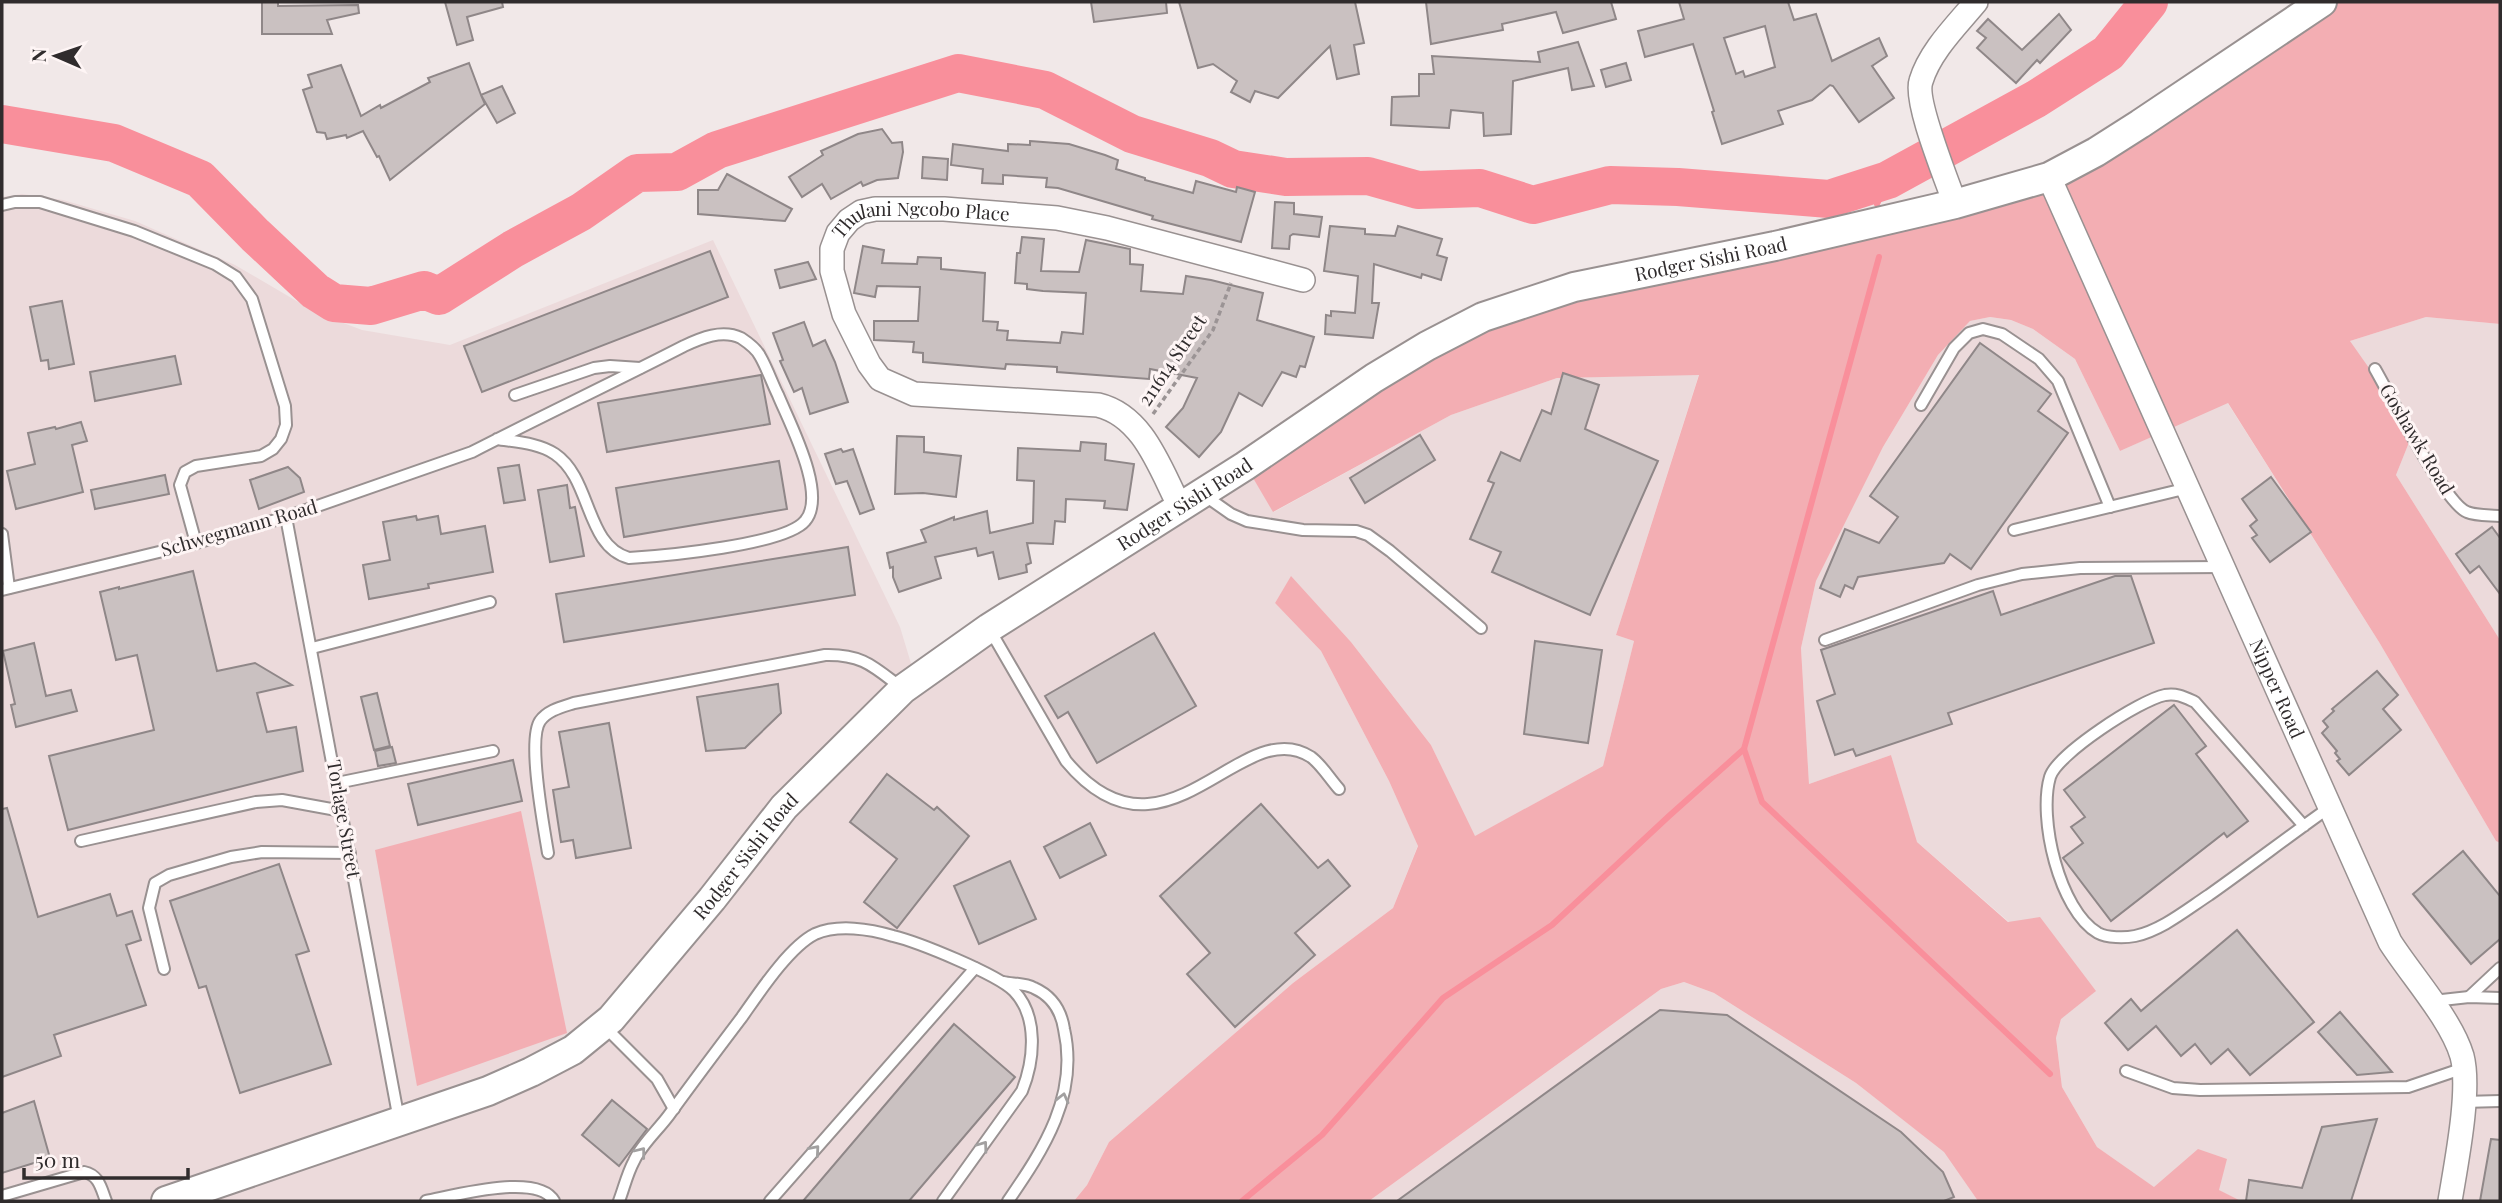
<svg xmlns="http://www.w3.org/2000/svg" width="2502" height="1203" font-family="'Playfair Display',serif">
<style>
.built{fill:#ecdadb}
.green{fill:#f3aeb3}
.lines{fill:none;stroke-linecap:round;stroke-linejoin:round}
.stream{stroke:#f98f9b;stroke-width:6}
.river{stroke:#f98f9b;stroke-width:38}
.building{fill:#cac1c1;stroke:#8f8788;stroke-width:2;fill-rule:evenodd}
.service-casing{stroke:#999191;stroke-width:14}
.minor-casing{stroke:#999191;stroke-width:26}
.tertiary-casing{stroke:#999191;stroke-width:32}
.path{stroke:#9b9495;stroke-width:3.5;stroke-dasharray:5 3.5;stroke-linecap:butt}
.service{stroke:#fff;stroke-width:10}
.minor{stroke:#fff;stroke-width:23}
.tertiary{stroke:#fff;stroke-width:28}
.oneway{stroke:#a2a0a0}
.labels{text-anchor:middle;stroke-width:6;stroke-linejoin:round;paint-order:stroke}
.street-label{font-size:19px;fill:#302c2d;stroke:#fef5f5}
</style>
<rect width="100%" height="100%" fill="#f1e8e8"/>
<!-- built -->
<g class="built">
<path d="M22,194L63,200L135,221L235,265L317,313L362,330L450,345L713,240L900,627L916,680L1246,466L1274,512L1451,415L1557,378L1699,374L1616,635L1634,641L1603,766L1474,837L1431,745L1351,642L1291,577L1275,603L1321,651L1389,781L1418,845L1393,908L1293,983L1109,1142L1087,1185L1074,1201H2V197Z"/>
<path d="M1990,317L2011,320L2033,329L2075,359L2120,451L2227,402L2379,642L2496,841L2500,843V1201H2241L2218,1190L2155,1188L2097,1147L2062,1087L2056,1038L2061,1019L2009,922L1916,841L1891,755L1809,784L1801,648L1816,581L1883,447L1938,355L1970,321Z"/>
<path d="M2426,317L2500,324V640L2396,475L2410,440L2350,341Z"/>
<path d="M1684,982L1714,993L1856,1083L1945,1152L1978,1201H1369L1661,989Z"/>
</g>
<!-- green -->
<g class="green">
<path d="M2323,2H2500V324L2426,317L2350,341L2407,422L2410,440L2396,475L2500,640V843L2496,841L2379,642L2228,403L2120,451L2075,359L2033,329L2011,320L1990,317L1970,321L1938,355L1883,447L1816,581L1801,648L1809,784L1891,755L1917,842L2008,922L2040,917L2096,991L2061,1019L2056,1038L2062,1087L2097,1147L2154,1187L2198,1149L2227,1159L2219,1190L2241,1201H1978L1944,1152L1856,1083L1714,993L1684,982L1661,989L1369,1201H1074L1087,1185L1109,1142L1293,983L1393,908L1418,846L1389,781L1321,651L1275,603L1291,576L1351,642L1431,745L1475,836L1603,766L1634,641L1616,635L1699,375L1557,378L1451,415L1273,512L1246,466L1482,318L2047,180Z"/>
<path d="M521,811L567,1033L417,1086L375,850Z"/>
</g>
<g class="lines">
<!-- stream -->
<g class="stream">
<path d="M1877,204L1888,180"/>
<path d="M1879,257L1744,749L1762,802L2050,1074"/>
<path d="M1242,1201L1322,1135L1443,998L1552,925L1669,816L1744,749"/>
</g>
<!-- river -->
<path class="river" d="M2,124L114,143L200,179L255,235L315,291L334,303L371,306L424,290L439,296L513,249L581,212L637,173L677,172L717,150L958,73L1045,90L1132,134L1210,158L1233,169L1286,177L1368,176L1418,190L1480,188L1533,205L1610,185L1678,187L1829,199L1888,180L2036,99L2108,53L2149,2"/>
</g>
<!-- building -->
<g class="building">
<path d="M262,2H278V6L358,5L359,13L327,20L332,34H262Z"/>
<path d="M445,2H502L503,7L467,17L473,40L457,45Z"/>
<path d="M1091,2H1166L1167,13L1094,22Z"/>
<path d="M1179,2H1355L1364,43L1354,45L1359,74L1337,79L1330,46L1278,98L1255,91L1250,102L1231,92L1237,81L1213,64L1198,68Z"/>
<path d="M1426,2H1611L1616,19L1563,33L1556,12L1502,24L1503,30L1431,44Z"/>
<path d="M1679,2H1788L1794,20L1816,14L1832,61L1879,38L1887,56L1872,66L1894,98L1859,122L1833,86L1830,85L1812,100L1778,111L1783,124L1722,144L1712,112L1714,111L1693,44L1645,57L1638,31L1684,19ZM1765,26L1775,67L1745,77L1743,71L1736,74L1724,38Z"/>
<path d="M2059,14L2071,30L2040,63L2037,60L2016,83L1977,48L1986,38L1977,31L1988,19L2022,50Z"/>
<path d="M1578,42L1594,86L1572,90L1568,68L1513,81L1511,134L1484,136L1483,113L1451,110L1449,128L1391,125L1392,97L1419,96V74H1434L1432,56L1540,62L1538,52Z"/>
<path d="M469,63L481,95L502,86L515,113L497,123L481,95L485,104L390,180L379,156L377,157L363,131L347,138L346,135L327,139L325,133L317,132L303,90L312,87L308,75L341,65L361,116L380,105L381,108L430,82L428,78Z"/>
<path d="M1626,63L1631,80L1606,87L1601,70Z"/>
<path d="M882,129L892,143L902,142L903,152L898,178L877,180L863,186L861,182L831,199L822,184L802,197L789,177L823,155L821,151L858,134Z"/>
<path d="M1030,141L1069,144L1105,155L1118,160L1116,169L1145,178V180L1193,193L1196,181L1236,192L1237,187L1255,192L1241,242L1152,219L1153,216L1058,188L1046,187L1047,178L1003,175V184L982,183L983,169L951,165L953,144L1008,151V144L1030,145Z"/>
<path d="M923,157L948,159L947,180L922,178Z"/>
<path d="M727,174L792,209L785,221L698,214V190H718Z"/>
<path d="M1275,202L1294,203V214L1322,217L1319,237L1293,234L1290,236L1289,249L1272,248Z"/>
<path d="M1330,226L1365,229V234L1395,236L1398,226L1442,239L1437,255L1447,258L1441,280L1422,274L1421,278L1374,264L1372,303H1379L1373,338L1325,334L1326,315L1331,316V311L1355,313L1358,276L1324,271Z"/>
<path d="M1022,237L1044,239L1041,271L1079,272L1086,240L1130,249V264L1143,265L1141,291L1183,294L1186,276L1211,280L1263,293L1257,320L1314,337L1305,367L1300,366L1296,377L1282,372L1262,406L1239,393L1221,432L1199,457L1166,427L1183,408L1197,378L1150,369L1149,379L1057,372V367L1006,364L1005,369L923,362V353L913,352L914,342L874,340V321H918L920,287L877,286L875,297L854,293L863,246L884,250L882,263L917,264L918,257L941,258V269L985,273L983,321L998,322L997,330L1008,331L1007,340L1060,343L1062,332L1083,334L1086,293L1043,291L1027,289V284L1015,283L1017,253H1020Z"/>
<path d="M710,251L728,297L482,392L464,346Z"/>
<path d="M808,262L816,279L780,288L775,270Z"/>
<path d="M62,301L74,364L49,369L48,360L41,361L30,307Z"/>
<path d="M804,322L813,346L825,340L835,362L848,402L810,414L802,388L794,392L780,361L783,360L773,333Z"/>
<path d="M1980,343L2051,394L2038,411L2068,433L1971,569L1950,554L1944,563L1858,577L1853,589L1845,585L1840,597L1820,588L1845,529L1879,543L1898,517L1870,496Z"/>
<path d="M175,356L181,384L95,401L90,372Z"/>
<path d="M1563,373L1599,385L1585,429L1658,461L1590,615L1492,572L1501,552L1470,539L1494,483L1488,481L1501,452L1520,461L1542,410L1551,414Z"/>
<path d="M761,375L770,424L607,452L598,403Z"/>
<path d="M81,422L87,441L72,445L83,492L16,509L7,471L35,464L28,433L55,427L56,429Z"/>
<path d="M1420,435L1435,460L1365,503L1350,478Z"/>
<path d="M897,436L924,437V452L961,456L956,497L923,493L895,494Z"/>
<path d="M1081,442L1106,444L1105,460L1134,464L1127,510L1104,508L1105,501L1066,499L1065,522L1055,521L1053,544L1027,543L1031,563L1026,565L1027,572L999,579L993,552L978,556L976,548L935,557L941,578L899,592L893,577V567L890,568L887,553L926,542L921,530L954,517V520L987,511L990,533L1033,523L1034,481L1017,480L1018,448L1080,451Z"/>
<path d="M841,449L843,452L853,449L874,509L860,514L847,481L836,484L825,454Z"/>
<path d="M779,461L787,509L624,537L616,488Z"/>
<path d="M519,465L525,500L504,503L498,468Z"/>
<path d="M288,467L300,478L304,492L259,509L250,480Z"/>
<path d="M165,475L169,494L95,509L91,490Z"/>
<path d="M2271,477L2311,532L2270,562L2252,538L2257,535L2250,526L2257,520L2242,499Z"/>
<path d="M567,485L570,508L575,507L584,556L550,562L538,490Z"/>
<path d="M416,516L417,520L438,516L441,534L485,526L493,572L428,584L429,588L369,599L363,565L390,560L383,522Z"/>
<path d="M2492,527L2500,538V594L2479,566L2470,573L2456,554Z"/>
<path d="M848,547L855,595L564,642L556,594Z"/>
<path d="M193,571L217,671L255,663L292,685L257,693L267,732L296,727L303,771L68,830L49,756L154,730L137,655L116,660L100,592L119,587V589Z"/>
<path d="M2115,576H2131L2154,643L1948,713L1952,724L1856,756L1853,749L1835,755L1817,701L1835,694L1821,650L1993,591L2001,615Z"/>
<path d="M1154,633L1196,706L1097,763L1068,712L1058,718L1045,696Z"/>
<path d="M1535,641L1602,650L1588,743L1524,734Z"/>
<path d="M34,643L46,696L71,690L77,711L16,727L11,705L15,704L3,651Z"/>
<path d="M2377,671L2398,695L2383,709L2401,730L2349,775L2337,761L2340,759L2335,753L2337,751L2322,733L2328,727L2323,721L2334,711L2332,709Z"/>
<path d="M778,684L781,713L745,748L706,751L697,697Z"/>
<path d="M377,693L390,746L374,750L361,697Z"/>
<path d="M2174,705L2206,746L2196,754L2248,821L2227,837L2224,833L2111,921L2063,858L2083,843L2071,827L2085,817L2064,790Z"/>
<path d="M609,723L631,848L576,858L573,840L561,842L553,790L569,787L559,732Z"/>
<path d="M392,747L396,763L378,766L375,751Z"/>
<path d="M513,760L522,801L418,825L408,784Z"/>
<path d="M887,774L934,810L937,807L969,836L897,928L864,902L897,859L850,822Z"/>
<path d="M1261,804L1318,868L1328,860L1350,886L1295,933L1315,955L1235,1027L1187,974L1210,953L1160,896Z"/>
<path d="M7,808L38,917L110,894L117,916L132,911L141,940L126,945L146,1005L54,1035L61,1056L2,1077V809Z"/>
<path d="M1090,823L1106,855L1060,878L1044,847Z"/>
<path d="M2463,851L2500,896V939L2471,964L2413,894Z"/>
<path d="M1010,861L1036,919L979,944L954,886Z"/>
<path d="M279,864L309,951L296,955L331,1064L240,1093L206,986L199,988L170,901Z"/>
<path d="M2237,930L2314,1022L2250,1075L2228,1049L2211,1064L2195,1044L2181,1056L2156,1026L2128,1050L2105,1023L2131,999L2141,1011Z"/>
<path d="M1660,1010L1727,1015L1901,1132L1943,1172L1954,1197L1944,1201H1397Z"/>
<path d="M2340,1012L2392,1072L2357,1075L2318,1032Z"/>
<path d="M954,1024L1015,1077L909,1201H803Z"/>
<path d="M612,1100L647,1129L619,1166L582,1135Z"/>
<path d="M34,1101L50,1158L2,1173V1113Z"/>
<path d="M2377,1119L2351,1201H2246L2249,1180L2302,1188L2322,1127Z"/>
<path d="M2491,1139L2500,1140V1201H2480Z"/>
</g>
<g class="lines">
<!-- service casing -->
<g class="service-casing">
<g id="service">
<path d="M2,205L15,202H40L134,231L215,264L236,277L252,299L285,406L286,425L281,439L273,449L261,456L196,466L185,472L180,485L196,543"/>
<path d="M2375,369C2390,395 2445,504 2467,512C2476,516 2490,515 2500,516"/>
<path d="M515,395L594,368L610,366L640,368"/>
<path d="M1921,405L1954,348L1969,333L1983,329L2002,334L2039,359L2058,381L2110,507"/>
<path d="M1204,495L1231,514L1247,521L1303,530L1356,531L1368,535L1390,551L1481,628"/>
<path d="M286,517L399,1120"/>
<path d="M2014,530L2188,488"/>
<path d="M2,534L9,588"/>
<path d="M2,590L196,543L286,517L472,452C542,416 614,382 684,346C701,338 722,329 741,338C747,342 757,350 760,356C767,368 772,383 778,395C789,422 828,495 805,521C785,545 663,556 629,558C585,546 592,479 555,454C539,443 516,442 497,439"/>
<path d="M990,630L1066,761C1165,880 1241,711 1311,757C1321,764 1330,779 1339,789"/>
<path d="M1825,640L1978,585L2022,574L2080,568L2223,567"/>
<path d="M312,648L490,602"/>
<path d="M337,783L493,751"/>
<path d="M2304,826L2195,702C2184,697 2177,693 2165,695C2140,700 2057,754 2050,777C2038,818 2059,910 2098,933C2107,938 2125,938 2135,936C2162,930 2186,910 2209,895C2250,866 2289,836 2330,807"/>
<path d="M81,841L256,802L282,800L342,811"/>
<path d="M548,853C544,828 527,740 540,721C548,710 562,707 574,703L825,655C863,654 874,667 903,689"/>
<path d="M164,969L149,908L155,883L169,875L231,857L262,852L350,853"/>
<path d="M1003,982C1012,984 1025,983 1034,988C1052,996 1061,1010 1064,1029C1079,1095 1044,1149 1008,1201"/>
<path d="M2469,997L2500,968"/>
<path d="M2433,1001L2469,997L2500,998"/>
<path d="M604,1026L657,1079L674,1109"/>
<path d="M2126,1071L2173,1088L2200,1090L2408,1087L2464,1068"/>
<path d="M2463,1102L2500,1101"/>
<path d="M2,1196L84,1172C99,1175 101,1188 106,1201"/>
<path d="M426,1201C453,1196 538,1172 554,1201"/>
<path d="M619,1201C624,1188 627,1174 634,1161C641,1145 658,1130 669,1115C693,1082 717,1050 742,1017C759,993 789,947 815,934C838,924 870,929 893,936C918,942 997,974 1014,991C1039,1017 1034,1061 1022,1091L943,1201"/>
<path d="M770,1201L975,968"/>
</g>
</g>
<!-- minor casing -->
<g class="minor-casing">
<g id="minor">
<path id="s1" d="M2049,177L2390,942C2411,975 2451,1019 2462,1056C2471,1090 2456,1164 2450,1201"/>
<path d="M1955,204C1947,180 1914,101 1921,81C1930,51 1957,25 1976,2"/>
<path id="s2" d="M1180,507C1160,469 1144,416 1098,405L914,394L880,379L869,364L844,314L832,271V249L838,233L849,220L861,212L875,209H944L1057,218L1107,228L1303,280"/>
</g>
</g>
<!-- tertiary casing -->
<g class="tertiary-casing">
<g id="tertiary">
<path id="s3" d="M166,1201L488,1091L531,1072L573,1050L611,1019L712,899L784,807L903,689L989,628L1245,466L1374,378L1427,346L1483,317L1574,287L1775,246L1955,204L2049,177L2096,152L2140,124L2322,2"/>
</g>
</g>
<!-- path -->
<path class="path" d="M1153,414L1213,330L1231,283"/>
<!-- service -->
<use href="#service" class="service"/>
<!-- minor -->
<use href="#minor" class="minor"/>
<!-- tertiary -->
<use href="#tertiary" class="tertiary"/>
</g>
<!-- one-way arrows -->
<defs><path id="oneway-chevron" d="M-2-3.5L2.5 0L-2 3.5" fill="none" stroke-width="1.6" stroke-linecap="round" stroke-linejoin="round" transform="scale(1.75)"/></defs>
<g class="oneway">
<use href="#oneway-chevron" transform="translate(1063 1098) rotate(-76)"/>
<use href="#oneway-chevron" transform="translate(983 1146) rotate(-54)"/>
<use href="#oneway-chevron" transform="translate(815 1150) rotate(-49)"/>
<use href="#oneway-chevron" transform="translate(641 1152) rotate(-52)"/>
</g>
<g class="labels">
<!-- street labels -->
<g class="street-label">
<text dy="7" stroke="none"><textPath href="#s2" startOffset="604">Thulani Ngcobo Place</textPath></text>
<text dy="7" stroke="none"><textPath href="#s3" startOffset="1850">Rodger Sishi Road</textPath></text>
<text transform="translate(1172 360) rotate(-56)" y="7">211614 Street</text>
<text transform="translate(2417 439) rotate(59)" y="7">Goshawk Road</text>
<text dy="7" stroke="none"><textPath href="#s3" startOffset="1262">Rodger Sishi Road</textPath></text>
<text transform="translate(239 528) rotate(-16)" y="7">Schwegmann Road</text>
<text dy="7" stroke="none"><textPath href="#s1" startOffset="560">Nipper Road</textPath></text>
<text transform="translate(344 819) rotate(80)" y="7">Torlage Street</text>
<text dy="7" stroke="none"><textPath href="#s3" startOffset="695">Rodger Sishi Road</textPath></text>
</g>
</g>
<!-- border -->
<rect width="2502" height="1203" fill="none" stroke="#302c2d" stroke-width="7"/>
<!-- north arrow -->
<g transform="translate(56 56) rotate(272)" stroke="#fef5f5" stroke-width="5" paint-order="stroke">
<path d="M0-5L12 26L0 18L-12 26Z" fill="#302c2d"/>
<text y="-10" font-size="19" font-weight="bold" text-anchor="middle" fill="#302c2d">N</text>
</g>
<!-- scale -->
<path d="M24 1168v10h164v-10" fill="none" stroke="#302c2d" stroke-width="3.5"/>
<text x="35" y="1168" font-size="21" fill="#302c2d" stroke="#fef5f5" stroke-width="5" paint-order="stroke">50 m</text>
</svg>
